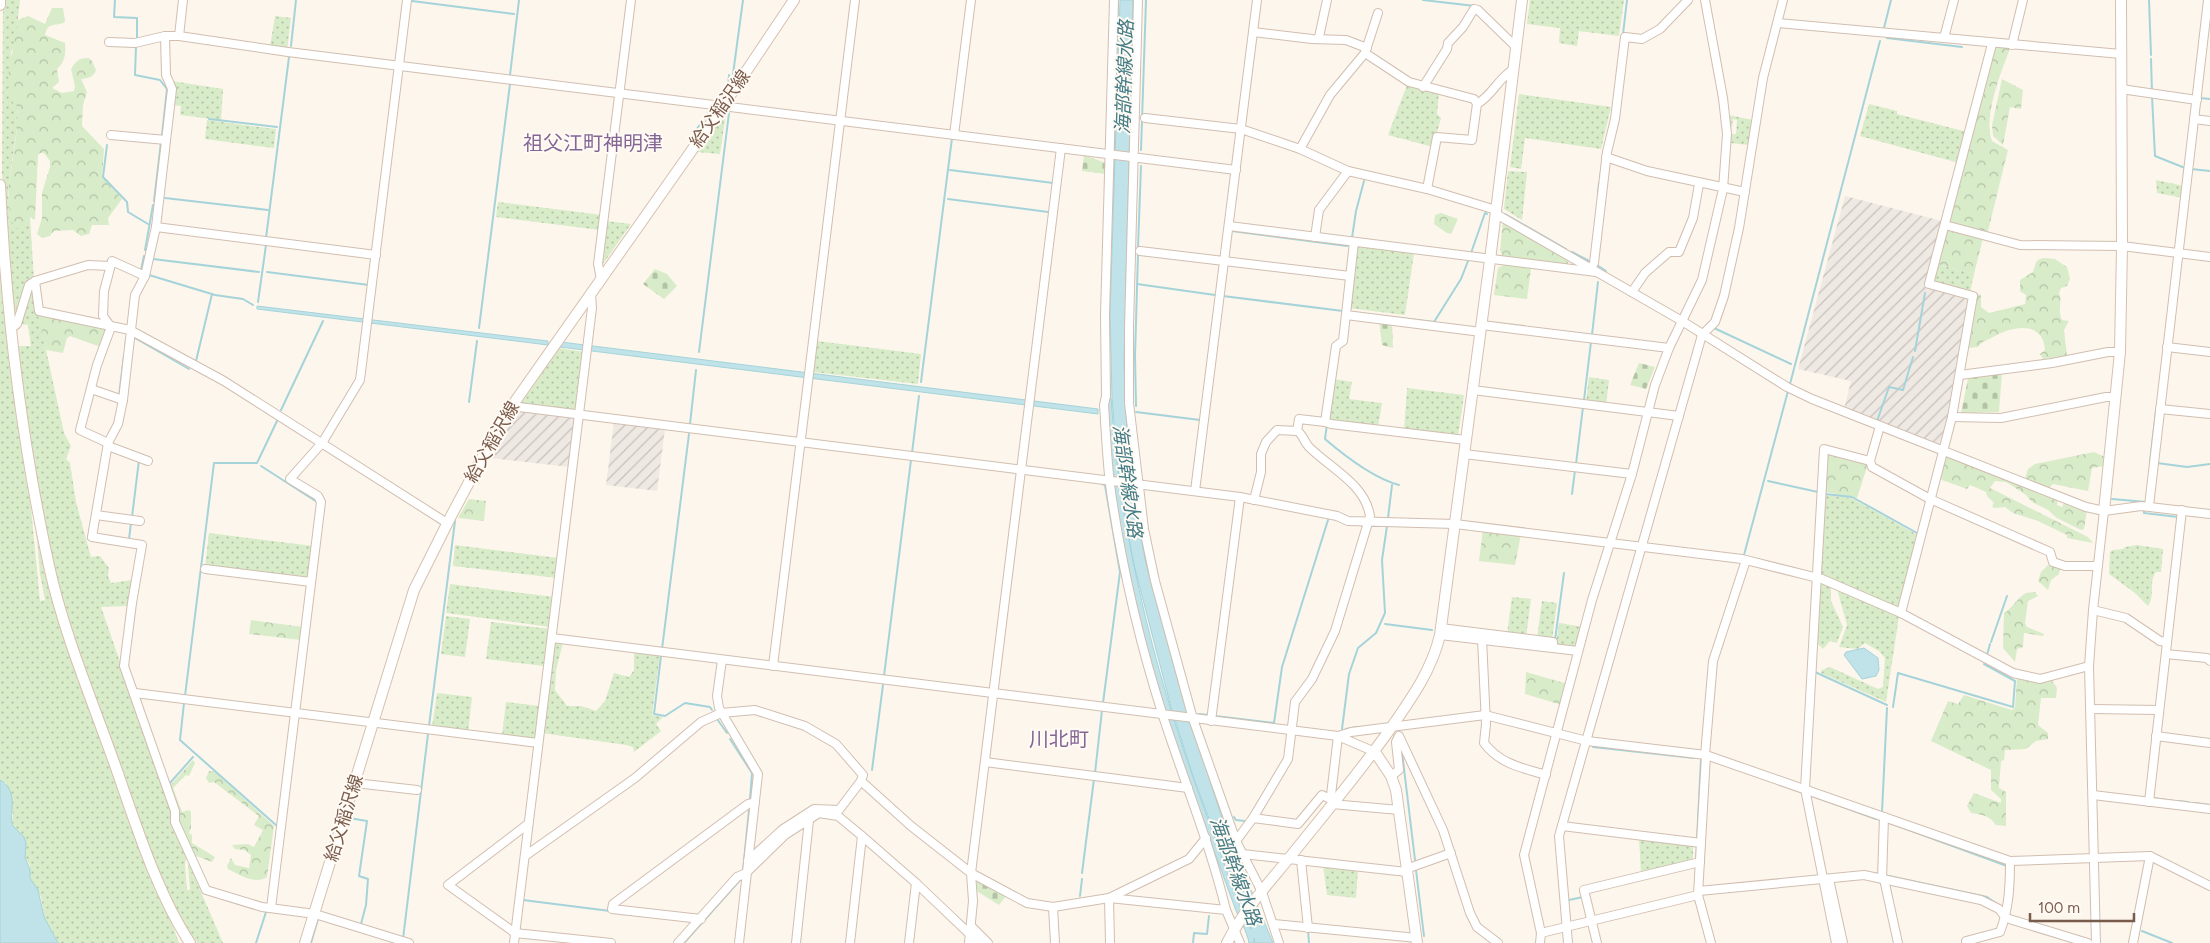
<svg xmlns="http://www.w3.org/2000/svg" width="2210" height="943" font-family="Figtree,'Noto Sans JP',sans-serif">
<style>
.industrial{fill:url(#industrial-furrows)}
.grass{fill:url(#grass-dots)}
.forest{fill:url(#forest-crowns)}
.cemetery{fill:url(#cemetery-stones)}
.water{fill:#bfe3e8;stroke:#a5d3da}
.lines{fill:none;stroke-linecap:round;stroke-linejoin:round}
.stream{stroke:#a5d3da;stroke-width:2}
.street-casing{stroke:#d1beb0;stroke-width:10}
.secondary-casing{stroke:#d6c0b0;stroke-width:12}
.street{stroke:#fff;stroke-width:8}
.secondary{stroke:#fff;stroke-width:10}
.labels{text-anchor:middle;stroke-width:4;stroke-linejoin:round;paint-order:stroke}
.street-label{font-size:18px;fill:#7a5c4d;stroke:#fffaf3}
.water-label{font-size:19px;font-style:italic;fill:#437c86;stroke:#fffaf3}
.quarter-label{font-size:20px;fill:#846695;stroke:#fffaf3}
</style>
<defs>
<pattern id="industrial-furrows" width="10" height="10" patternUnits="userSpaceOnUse" patternTransform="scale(1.25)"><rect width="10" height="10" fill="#efe9e4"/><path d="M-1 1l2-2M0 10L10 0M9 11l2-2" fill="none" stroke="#c7c0bb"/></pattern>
<pattern id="grass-dots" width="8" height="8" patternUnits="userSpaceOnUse" patternTransform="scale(1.25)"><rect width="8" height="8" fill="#d8ecc9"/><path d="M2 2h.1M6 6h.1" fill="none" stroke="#b4c2a5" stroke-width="1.8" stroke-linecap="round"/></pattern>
<pattern id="forest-crowns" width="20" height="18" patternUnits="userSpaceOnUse" patternTransform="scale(1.25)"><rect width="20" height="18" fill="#d8ecc9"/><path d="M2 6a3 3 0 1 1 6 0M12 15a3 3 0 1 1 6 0" fill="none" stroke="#b4c2a5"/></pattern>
<pattern id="cemetery-stones" width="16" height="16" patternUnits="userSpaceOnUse" patternTransform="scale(1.25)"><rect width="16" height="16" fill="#d8ecc9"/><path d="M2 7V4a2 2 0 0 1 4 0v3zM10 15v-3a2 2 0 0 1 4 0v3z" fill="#b4c2a5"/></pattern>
</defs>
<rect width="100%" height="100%" fill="#fdf6ec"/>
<!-- industrial -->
<g class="industrial">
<path d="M1845,196L1942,221L1924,286L1968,298L1970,300L1949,415L1941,446L1844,409L1851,381L1798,369Z"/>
<path d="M517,411L574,417L570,467L490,458Z"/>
<path d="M614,422L665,429L657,491L606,485Z"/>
</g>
<!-- grass -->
<g class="grass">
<path d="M3,0H20L15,45L11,52L18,120L9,183L8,195L11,206L10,219L30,217L34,280L14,323L2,173Z"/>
<path d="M1530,0H1624L1619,36L1579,31L1577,46L1559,43L1560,28L1527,24Z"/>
<path d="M275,16L291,18L287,50L270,47Z"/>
<path d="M172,81L223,89L221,120L180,115L181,106L174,105L176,89Z"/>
<path d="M1407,85L1439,93L1437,114L1441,118L1433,147L1388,135Z"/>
<path d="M1519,94L1611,107L1601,149L1525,138L1521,169L1510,167Z"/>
<path d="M1869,104L1897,111V114L1967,132L1959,163L1860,136Z"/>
<path d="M726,113L720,154L697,152Z"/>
<path d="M1728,115L1753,120L1749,145L1730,143L1729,134H1736L1737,120L1733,119L1732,127H1729Z"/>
<path d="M207,120L276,129L274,148L205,139Z"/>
<path d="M1508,171L1527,172L1522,220L1504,209Z"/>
<path d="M2156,180L2184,186L2183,198L2157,193Z"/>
<path d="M498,202L602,215L600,230L496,217Z"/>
<path d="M606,221L631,224L603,264L600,263Z"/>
<path d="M0,244L32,491L30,498L40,601L45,600L40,574L34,504L46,564L179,943H58L44,917L41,897L30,878V865L24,857L26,843L12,825L13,815L6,783L0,780Z"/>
<path d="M1356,246L1414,253L1405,315L1348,308Z"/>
<path d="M1937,264L1974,274L1970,292L1933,282Z"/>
<path d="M32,285L64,433L71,446L66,459L70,463L76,502L91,557L100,556L109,568L108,576L111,583L132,580L127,606L101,607L187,855L185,864L187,890H190L188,865L191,861L190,866L223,943H197C160,888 140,825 118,763C96,699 70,636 54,570C36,496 27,421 18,346H31L28,325L18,324Z"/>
<path d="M817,341L921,354L918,384L813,372Z"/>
<path d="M559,348L584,352L577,410L575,412L521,404Z"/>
<path d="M1589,377L1609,380L1606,405L1586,402Z"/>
<path d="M1334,379L1352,382L1349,399L1382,403L1378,428L1328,422Z"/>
<path d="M1407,388L1464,395L1458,437L1404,431Z"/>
<path d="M1825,495L1851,498L1918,535L1898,609L1820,573Z"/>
<path d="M209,533L313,546L308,580L205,567Z"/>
<path d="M455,545L559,558L557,578L453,566Z"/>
<path d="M2137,545L2163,549L2161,572H2156C2148,582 2156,595 2148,606L2135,593L2109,574L2110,552L2113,550L2123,549L2125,547Z"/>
<path d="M1821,581L1831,586V601L1843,627L1837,643L1830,641L1823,649L1817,643Z"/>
<path d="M450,584L554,597L550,627L446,613Z"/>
<path d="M1837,589L1899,616L1886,702L1821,673L1822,670L1830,667L1878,689L1883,687L1885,658L1879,651L1865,643L1858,649L1839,647L1847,625Z"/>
<path d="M1512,597L1531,599L1526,637L1507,634Z"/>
<path d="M1542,601L1557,603L1552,640L1537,638Z"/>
<path d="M446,616L470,619L465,657L441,654Z"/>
<path d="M491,622L550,629L544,666L486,659Z"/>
<path d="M1559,623L1583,627L1577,648L1556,645Z"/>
<path d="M558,642L563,643L556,670L555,690L567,706H581L596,711L605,701L614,673L629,677L634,670V652L660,655L652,715L663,717L656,724L661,731L634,752L633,747L626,745L542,733L553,645Z"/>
<path d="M437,693L472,697L468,732L432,727Z"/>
<path d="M506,702L540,706L536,738L502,736Z"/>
<path d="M1639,837L1693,844V862L1641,874Z"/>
<path d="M1323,865L1358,869L1356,898L1327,895Z"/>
</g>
<!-- forest -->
<g class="forest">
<path d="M52,8H63L65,22C56,27 48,21 45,35L65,43C66,53 65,62 57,69L59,82L52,88L62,93L74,91L75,86L71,69C76,61 79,58 89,58L92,61L96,70C93,78 88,78 81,79L87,92L83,105L82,126L104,149L102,177L122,199L108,218L109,225H92L89,234L81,236L73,230L54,231L50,236L42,238L37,234L42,218V193L50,167V161L44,153H40L38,155L35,220L30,217L19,229L15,227L10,219C11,207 7,196 9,184C12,158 19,133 17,106L13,104L8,76L18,20L28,16L45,24Z"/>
<path d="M1996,46L2010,48C2001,73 1983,116 1992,141L2008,150L1987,235L1948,224Z"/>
<path d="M2002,79L2023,90L2021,109L2010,107L2003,145L1993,136L1992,125Z"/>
<path d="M1441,213L1458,219L1451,234L1447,233L1434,224L1435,215Z"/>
<path d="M1503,220L1568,257V267L1505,259L1500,251Z"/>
<path d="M1946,229L1983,238L1974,274L1937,264Z"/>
<path d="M2045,258L2055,259L2067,267L2070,279L2067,286L2061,288L2059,293C2063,302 2057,310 2062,320L2069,321L2064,330L2067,356L2043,359L2040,354L2045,350C2043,320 2012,326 1993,337C1987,341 1983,340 1978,347L1967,348L1977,294L1981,295V307L1989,313L2025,304L2026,295L2020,291V280L2033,272C2036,263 2035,259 2045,258Z"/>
<path d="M1504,265L1531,268L1527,299L1494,295L1498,268Z"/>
<path d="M38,314L108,328L102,344L98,346L70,336L67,338L63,353L46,350Z"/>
<path d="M2094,452L2105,457L2104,466L2092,468L2088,491L2053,484L2048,489L2025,479L2028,469L2035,464Z"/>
<path d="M1827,454L1868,464L1857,498L1825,492Z"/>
<path d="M1944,455L2058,499L2057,505L2062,507L2065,501L2087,510L2084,529L2081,530L2057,518L2048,510L2032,502L2026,495L2006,482L1995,481L1990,488L2088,537L2093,543L2067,538V535L2038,521L2013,513L2005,507L1994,508L1992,506L1994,503L1987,496L1986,492L1970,485L1967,489L1942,480L1940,478Z"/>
<path d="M469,499L486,501L484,521L458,518Z"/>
<path d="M1483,529L1521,534L1515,565L1479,561Z"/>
<path d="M2048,565L2060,569L2059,574L2051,580L2048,590L2038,581L2041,572Z"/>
<path d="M2026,593L2035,592L2038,596L2028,601L2025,623L2027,627L2044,634L2043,636L2024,633L2023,647L2017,649L2015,662L2003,648L2004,613C2013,608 2017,598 2026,593Z"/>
<path d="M251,620L303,627L301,640L249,634Z"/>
<path d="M1526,672L1568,684L1562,705L1525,694Z"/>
<path d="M2017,677L2051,679L2057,688L2056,698H2041L2038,725L2048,733V739L2036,741L2026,749L2005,750L2004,760L2001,761L1999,788L2006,792V826L1996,825C1989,815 1982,815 1971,813L1967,806L1974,793L2001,803V799L1991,790V770L1931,741L1948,701L1958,704L1964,695L2012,710L2015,707Z"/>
<path d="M193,760L195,763L189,776L186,775L173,788L182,812L189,810L191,812V828L189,833L192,835V843L215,857L212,862L191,854L178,820L169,787Z"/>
<path d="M209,771H214L274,826L267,877C255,885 240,875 228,869L227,866L231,858L235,865L249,868L251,855L244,850L235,849L232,845L248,844L254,847L263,830L254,825L259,816L214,782L209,783L206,778Z"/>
</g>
<!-- cemetery -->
<g class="cemetery">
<path d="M1084,155L1106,163V174L1082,171Z"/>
<path d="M655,269L667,274L677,286L664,299L643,284Z"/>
<path d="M1379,320L1392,322L1393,348L1382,345Z"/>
<path d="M1639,363L1655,367L1646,389L1630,385Z"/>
<path d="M2002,372L1999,412L1961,413L1968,379Z"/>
<path d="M979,881L1006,896L999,905L975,890V883Z"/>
</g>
<!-- water -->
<g class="water">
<path d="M1120,0H1133L1124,363L1127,433L1137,517L1146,564L1181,692L1225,827L1273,943H1255L1254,938V943H1249C1247,931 1239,919 1235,908C1225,882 1216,855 1206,829C1164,714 1126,593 1112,470C1110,448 1103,420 1108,398H1111C1121,546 1159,689 1211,827C1224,861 1234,897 1251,929L1194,779L1171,707L1134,565L1119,485L1112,398L1110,314Z"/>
<path d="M257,306L548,341V345L257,309Z"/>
<path d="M561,342L1098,409V414L560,347Z"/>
<path d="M1864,648L1878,658L1879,670L1876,676L1862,679L1844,655L1846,652Z"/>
<path d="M0,780C18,790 10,809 12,825L24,837L26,843L25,858L30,869V878L38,890L44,917L58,943H0Z"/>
</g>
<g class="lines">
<!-- stream -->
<g class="stream">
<path d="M115,0L114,17L137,18V38"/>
<path d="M1423,0L1475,6"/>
<path d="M2149,0L2151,55"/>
<path d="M412,1L514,14"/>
<path d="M1884,28L1891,0"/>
<path d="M1623,34L1627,0"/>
<path d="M1887,38L1962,47"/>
<path d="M136,46L135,75L160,80L167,89L162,135"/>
<path d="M291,46L296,0"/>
<path d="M2151,59L2152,92"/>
<path d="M733,74L743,0"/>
<path d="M510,75L519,0"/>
<path d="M2152,96L2155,156L2185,168"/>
<path d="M2200,98L2210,99"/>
<path d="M718,100L728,86L729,75"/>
<path d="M209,119L277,127"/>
<path d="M696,130L712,108"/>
<path d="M107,145L103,177L127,202L128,212L148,224"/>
<path d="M1141,150L1146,0"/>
<path d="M1114,153L1118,0"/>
<path d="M2191,169L2210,171"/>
<path d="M950,170L1053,183"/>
<path d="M1600,178L1604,150"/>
<path d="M1598,193L1599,183"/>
<path d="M165,198L268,210"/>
<path d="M948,199L1048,212"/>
<path d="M154,201L161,142"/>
<path d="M1505,214L1566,249"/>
<path d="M1232,231L1347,246"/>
<path d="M266,238L289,57"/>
<path d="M1352,238L1356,211L1364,181"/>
<path d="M1138,248L1141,166"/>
<path d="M145,250L153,205"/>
<path d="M1572,252L1591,262"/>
<path d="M1471,253L1485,213L1487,214"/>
<path d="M1110,258L1114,157"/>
<path d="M153,259L259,272"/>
<path d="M1597,265L1606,271"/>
<path d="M141,270L144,256"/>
<path d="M267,272L369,285"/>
<path d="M149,275L215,295L243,299L253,305"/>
<path d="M1137,284L1215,295"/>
<path d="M1223,296L1343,311"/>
<path d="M258,302L266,245"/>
<path d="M1350,312L1434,322L1461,279L1468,261"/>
<path d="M479,328L510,84"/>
<path d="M1714,328L1791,364"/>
<path d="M1592,335L1598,282"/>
<path d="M135,338L189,369"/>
<path d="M125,350L126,339"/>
<path d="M1915,351L1925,293"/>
<path d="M699,352L729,113"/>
<path d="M196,361L212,294"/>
<path d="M921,382L952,138"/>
<path d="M1790,384L1880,41"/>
<path d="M119,396L124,355"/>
<path d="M1584,400L1591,342"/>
<path d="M469,402L477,341"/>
<path d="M1136,406L1135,356L1138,254"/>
<path d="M281,410L323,321"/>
<path d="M1136,412L1200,420"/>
<path d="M1877,421L1889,387L1903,390L1913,357"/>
<path d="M690,424L696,370"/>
<path d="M1327,424L1325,439C1346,457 1373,478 1399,485"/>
<path d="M912,453L919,396"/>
<path d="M2150,462L2156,410"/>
<path d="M2157,463L2187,467L2210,464"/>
<path d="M1576,464L1583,407"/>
<path d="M261,466L317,502"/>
<path d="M1768,481L1818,492"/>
<path d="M1100,483L1105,485L1120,572L1103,703"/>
<path d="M1572,494L1575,470"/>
<path d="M1825,494L1852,497L1917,533"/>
<path d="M2112,499L2146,502"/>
<path d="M2144,510V513L2178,517"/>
<path d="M132,517L139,460"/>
<path d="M1388,518L1392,485"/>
<path d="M129,539L131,523"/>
<path d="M91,540L88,539L94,505"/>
<path d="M1744,555L1788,391"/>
<path d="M126,624L129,601"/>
<path d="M1385,624L1432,630"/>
<path d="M1555,640L1564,573"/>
<path d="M1991,642L2007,596"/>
<path d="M662,649L689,434"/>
<path d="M1987,655L1990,644"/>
<path d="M661,656L654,714L665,716L685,703L710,707L712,710"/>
<path d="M1815,672L1887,705"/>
<path d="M884,676L911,460"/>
<path d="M185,696L214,463H257L277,421"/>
<path d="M184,703L180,740L277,826"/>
<path d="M1893,707L1898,673L2013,707L2015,681L1984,664"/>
<path d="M1199,714L1208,715"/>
<path d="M1215,716L1274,723L1282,667L1328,520"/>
<path d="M717,719L727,733"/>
<path d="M429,726L455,521"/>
<path d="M1342,729L1349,674L1358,648L1376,633L1385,613L1382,560L1387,526H1372"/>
<path d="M1346,729L1357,727"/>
<path d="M730,739L752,773L750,799"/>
<path d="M1593,747L1694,758"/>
<path d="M1402,752L1415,860"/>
<path d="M872,770L883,685"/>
<path d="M1095,773L1102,710"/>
<path d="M170,783L193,757"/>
<path d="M1813,796L1876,819"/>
<path d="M2154,798L2174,801"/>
<path d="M2178,801L2188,802"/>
<path d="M2195,803L2210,805"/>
<path d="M1882,812L1887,708"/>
<path d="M1234,817L1236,820L1245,821"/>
<path d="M349,818L367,821L359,876L368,879L366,905L361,924"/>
<path d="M1887,822L2007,866"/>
<path d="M1697,840L1701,759"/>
<path d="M1696,860L1697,845"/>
<path d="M743,870L749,810"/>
<path d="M1416,870L1424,936"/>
<path d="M1863,872L1879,874"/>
<path d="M1082,873L1094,779"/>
<path d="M1884,875L1987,897L1997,904"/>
<path d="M1080,896L1082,879"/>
<path d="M523,900L610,911"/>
<path d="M1569,900L1583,897"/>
<path d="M955,915L967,926"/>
<path d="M1308,930L1309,943"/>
<path d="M2142,931L2172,943"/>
<path d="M403,939L428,734"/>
<path d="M256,943L266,912"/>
<path d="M311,943L318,919"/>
<path d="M684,943L741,879"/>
<path d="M1193,943L1194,933L1207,934L1209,916"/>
</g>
<!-- street casing -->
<g class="street-casing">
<g id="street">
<path d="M1114,0L1105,315L1106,396L1104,405C1106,434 1107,463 1111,492C1122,567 1140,644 1163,716C1184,781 1210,844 1226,910"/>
<path d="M1138,0L1129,326V403L1144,529L1155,581L1193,719L1236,841L1262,892L1279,943"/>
<path d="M1778,23L2121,54"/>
<path d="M1253,32L1312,39L1346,40L1367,48"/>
<path d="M165,36L166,75L172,89L156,227L145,276L135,295L123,400L118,424L108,443L92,537L142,545L132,603L124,666L175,811V822L206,890L262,907L315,914L409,943"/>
<path d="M179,36L183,0"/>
<path d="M1319,37L1327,0"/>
<path d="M1944,38L1954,0"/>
<path d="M109,42L135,43L165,36H179L288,52L1236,170"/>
<path d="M2012,45L2023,0"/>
<path d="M1365,53L1409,82L1474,99L1477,104L1472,140L1437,137L1427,189"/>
<path d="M1423,87L1447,49L1448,43L1463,27L1474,9L1478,10L1516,47"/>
<path d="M2121,89L2197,100"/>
<path d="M1477,104C1493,95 1498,78 1514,69"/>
<path d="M1145,118L1241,129L1300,149L1348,171L1427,189L1496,210"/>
<path d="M2194,119L2210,121"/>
<path d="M111,135L166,140"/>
<path d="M954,135L971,0"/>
<path d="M1300,149L1330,95L1365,53L1378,13"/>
<path d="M1606,157L1647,171L1745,192"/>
<path d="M1496,214L1682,321L1787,387L1812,399L2086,507L2104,511L2141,506L2210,514"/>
<path d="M1945,225L2020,245L2122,246L2210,257"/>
<path d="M1229,226L1596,272"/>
<path d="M156,227L376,255"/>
<path d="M1315,237L1319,210L1348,171"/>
<path d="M1354,242L1343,341L1336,346L1325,422L1331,424L1466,440"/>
<path d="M1140,251L1350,276"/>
<path d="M1591,269L1594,263L1607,152L1615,119L1625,37L1642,39L1660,29L1688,0"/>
<path d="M601,279L598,264L631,0"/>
<path d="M35,281L88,265L110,266"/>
<path d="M1632,292L1645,273L1669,252H1679L1693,218L1699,184"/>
<path d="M1346,315L1481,332"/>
<path d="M1482,325L1669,348"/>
<path d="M12,328L17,324L29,285L35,281L39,311L130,330L224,381L447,523"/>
<path d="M2167,347L2210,352"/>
<path d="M1960,375L2052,363L2108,352H2120"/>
<path d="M91,389L123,400"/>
<path d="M1473,390L1679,416"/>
<path d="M511,406L1240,497L1337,516L1348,521L1455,524L1742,559L1822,579L1901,613L2013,673L2040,679L2089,666"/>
<path d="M2160,409L2210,414"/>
<path d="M1952,417L2001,418L2106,397H2116"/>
<path d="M1297,431L1299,419L1325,422"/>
<path d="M108,443L80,430L97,365L111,327L103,316L104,291L112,261L145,276"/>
<path d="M108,446L148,461"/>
<path d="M1464,454L1632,474"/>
<path d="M1870,461L1872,467L1930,499L2050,552L2053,562L2065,566H2098"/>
<path d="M1195,491L1257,0"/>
<path d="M2149,506L2208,0"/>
<path d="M96,515L140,521"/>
<path d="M205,569L311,582"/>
<path d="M2093,610L2126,618L2160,641L2167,642"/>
<path d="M1901,613L1952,417L1973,296L1929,284L1992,44"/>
<path d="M1441,628L1553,642V648"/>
<path d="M1440,635L1578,651"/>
<path d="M552,638L1338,736L1375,752"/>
<path d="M1482,639L1486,724L1484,743C1500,764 1522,768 1546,775"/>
<path d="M2166,654L2207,658L2210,661"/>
<path d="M722,660L717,696L719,708L758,774L739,943"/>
<path d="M773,666L855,0"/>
<path d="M135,693L538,743"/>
<path d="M2091,709L2159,710"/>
<path d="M1211,721L1240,497"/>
<path d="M2156,736L2210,743"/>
<path d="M1705,755L1713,661L1746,560"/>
<path d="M1706,755L1698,895L1711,943"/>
<path d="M985,762L1188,788"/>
<path d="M1391,776L1399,770L1396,742L1399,736L1443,830L1470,913L1477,927L1498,943"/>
<path d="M355,783L417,790"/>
<path d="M2093,795L2210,809"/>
<path d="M2149,802L2182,510"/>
<path d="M1332,804L1399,810"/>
<path d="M1253,818L1298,824L1322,795L1328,798L1331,795L1338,736L1351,732L1485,715L1587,741L1706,755L2010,861L2150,856L2210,886"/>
<path d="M528,824L448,885L515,933L611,943"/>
<path d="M1562,826L1701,843"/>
<path d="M862,836L916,883"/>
<path d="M1236,841L1253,818L1288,759L1295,702L1312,679L1335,631L1370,516C1365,484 1330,468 1309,447C1304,442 1303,434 1297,431L1277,430L1266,442L1261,454V472L1254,500"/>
<path d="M1243,854L1407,872"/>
<path d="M525,856L635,778L701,722L721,713L755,710L805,726L836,744L863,775L861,781L911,826L971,873L1027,903L1053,907L1109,898L1226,910L1240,943"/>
<path d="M1301,860L1308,928"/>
<path d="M748,861L783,829L814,809L839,810L861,781"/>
<path d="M1406,869L1451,853"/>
<path d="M1829,879L1843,943"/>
<path d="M1882,879L1884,817"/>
<path d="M1884,879L1898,943"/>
<path d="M1699,891L1864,875L1981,900L1999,909L2006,918L2088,943"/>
<path d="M1053,907L1055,943"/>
<path d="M271,908L321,502L318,496L290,479L322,443L360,380L407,0"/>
<path d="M701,919L612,909L613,904L748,804L755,802"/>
<path d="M1274,924L1417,938"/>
<path d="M971,926L988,943"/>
<path d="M1541,933L1698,895"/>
<path d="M514,943L592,308L591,294"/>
<path d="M678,943L737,877L746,873L785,835L819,813L838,816L862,836L850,943"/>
<path d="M796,943L809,820"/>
<path d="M909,943L916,883L979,943"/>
<path d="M969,943L973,901L971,873L1061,148"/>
<path d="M1110,943L1109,898L1189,859L1206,838"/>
<path d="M1540,943L1541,933L1524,855L1592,600L1632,474L1655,385L1669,348L1702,280L1723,189L1727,134L1723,98L1705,0"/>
<path d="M1568,943L1559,836L1702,335L1715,322L1724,296L1739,228L1763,78L1783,0"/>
<path d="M1597,943L1584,890L1700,862"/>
<path d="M1836,943L1805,789L1824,449L1870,461L1880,426"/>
<path d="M1966,943V941L2000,932C2009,909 2010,886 2010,861"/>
<path d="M2096,943L2089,666L2093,610L2104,511"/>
<path d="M2133,943L2150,856"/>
</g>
</g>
<!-- secondary casing -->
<g class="secondary-casing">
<g id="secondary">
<path d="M0,5V0"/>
<path d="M0,185C6,311 22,443 49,566C64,634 92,700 115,765C135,822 157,893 190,943"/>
<path d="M2104,511L2120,352L2122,246L2121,0"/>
<path d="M1375,752L1391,776L1396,790L1417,943"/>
<path d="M305,943L414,590L450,518L502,420L723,106L794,0"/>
<path d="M1227,943C1243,911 1268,884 1290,857C1325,813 1361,771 1393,725C1413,696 1432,669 1440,635L1490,260L1522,0"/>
</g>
</g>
<!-- street -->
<use href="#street" class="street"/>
<!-- secondary -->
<use href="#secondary" class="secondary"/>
</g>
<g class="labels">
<!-- street labels -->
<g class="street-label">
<text transform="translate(720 109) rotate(-55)" y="6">給父稲沢線</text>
<text transform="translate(492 442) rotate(-60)" y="6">給父稲沢線</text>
<text transform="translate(344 818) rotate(-73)" y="6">給父稲沢線</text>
</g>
<!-- water labels -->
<g class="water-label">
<text transform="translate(1124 77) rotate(-88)" y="7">海部幹線水路</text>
<text transform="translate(1128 481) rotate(82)" y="7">海部幹線水路</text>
<text transform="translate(1236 871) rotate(70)" y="7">海部幹線水路</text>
</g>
<!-- quarter labels -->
<g class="quarter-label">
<text x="593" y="150">祖父江町神明津</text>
<text x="1059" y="746">川北町</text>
</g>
</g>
<!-- scale -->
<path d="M2030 913v8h104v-8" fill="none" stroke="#7a5c4d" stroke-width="2.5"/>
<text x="2038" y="913" font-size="15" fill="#7a5c4d" stroke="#fffaf3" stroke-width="4" paint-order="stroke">100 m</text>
</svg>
